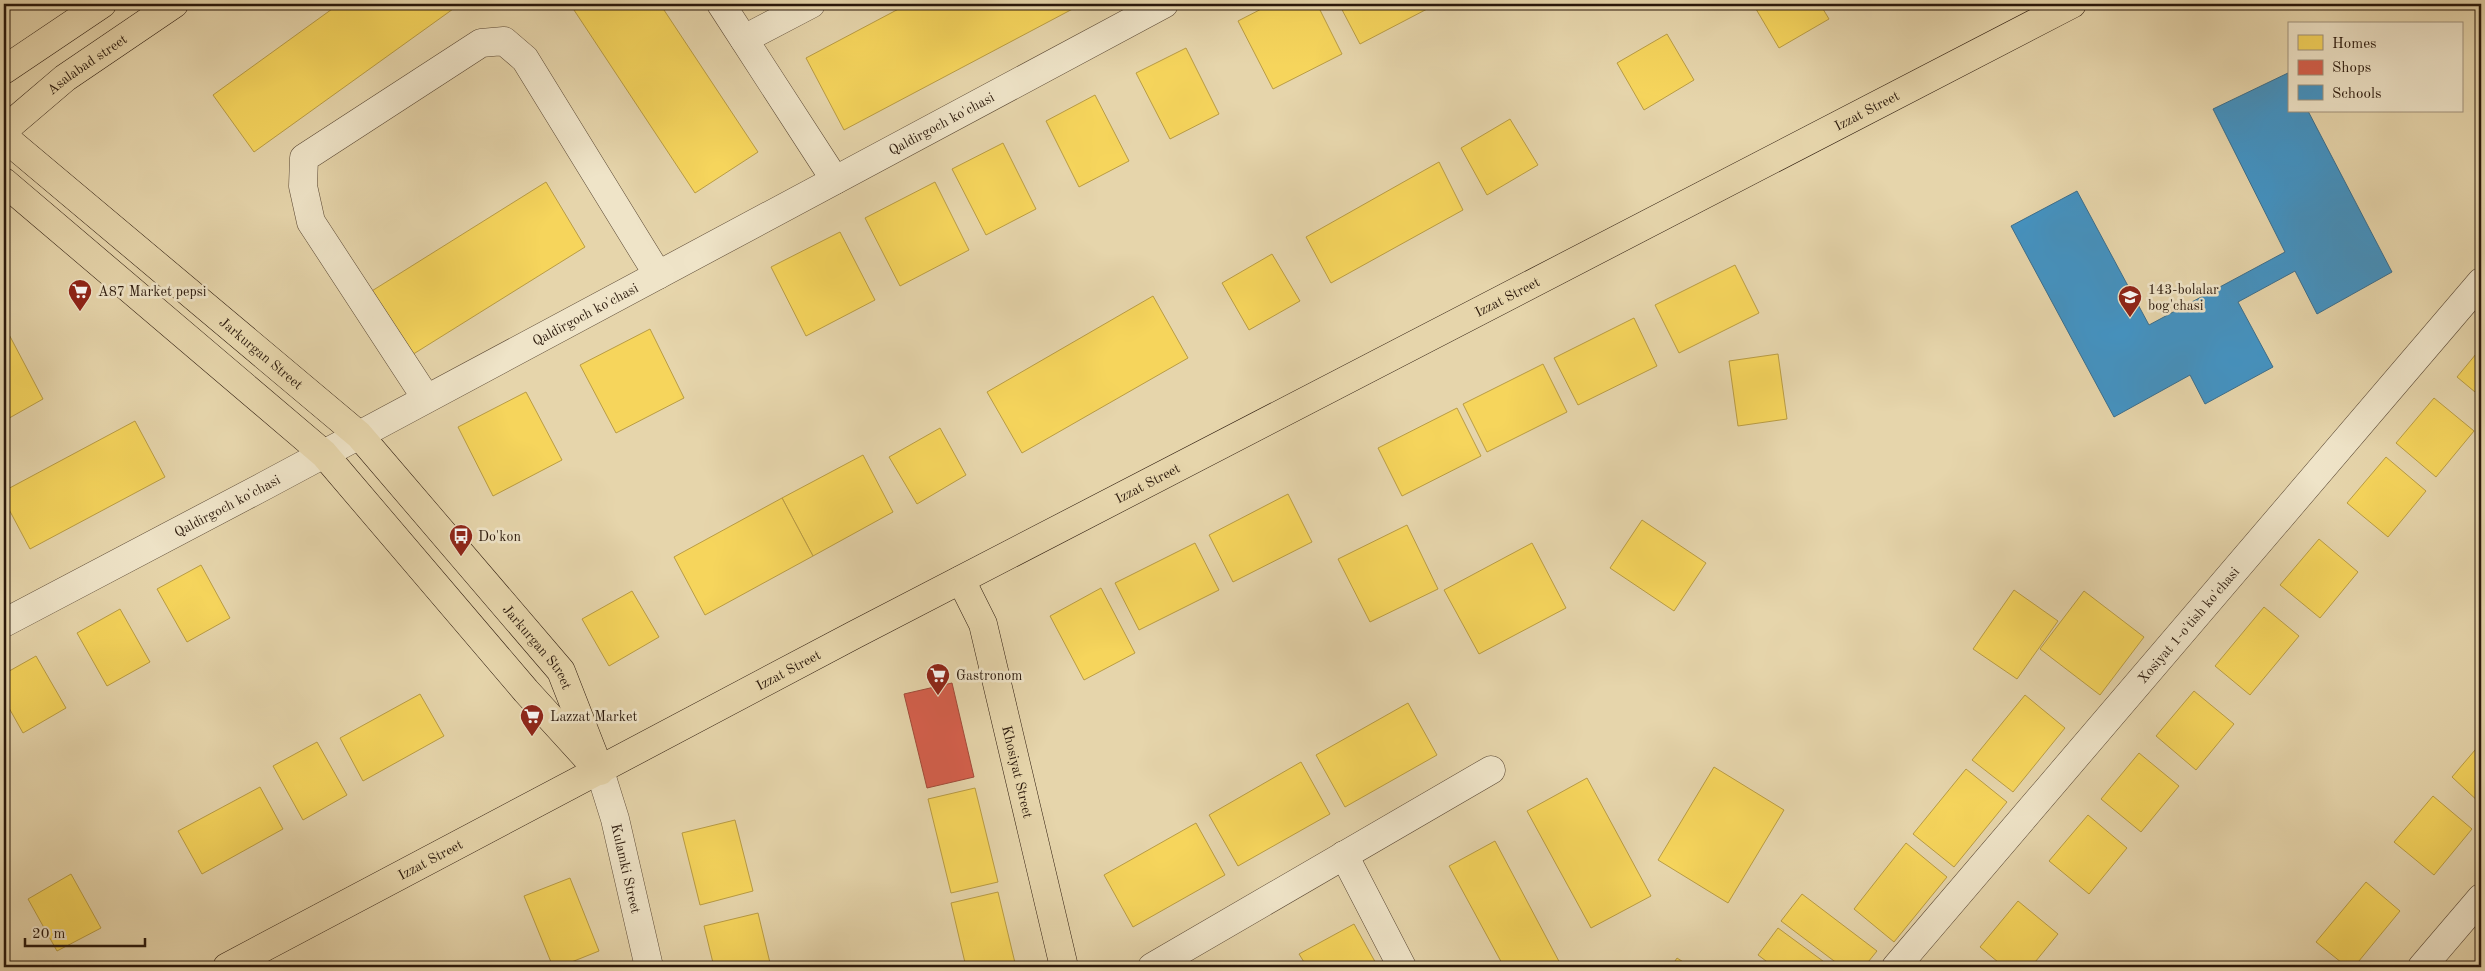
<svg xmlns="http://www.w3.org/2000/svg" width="2485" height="971" font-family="'Old Standard TT',serif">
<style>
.homes{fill:#f6d55c;stroke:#b99c44}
.shops{fill:#d6604d;stroke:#a24a39}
.schools{fill:#4393c3;stroke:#3c6e8c}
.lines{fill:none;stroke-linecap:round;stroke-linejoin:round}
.minor-casing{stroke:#594733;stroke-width:29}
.major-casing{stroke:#2a180b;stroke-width:29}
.minor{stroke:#efe4c8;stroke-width:28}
.major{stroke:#e6d5ab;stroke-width:28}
.labels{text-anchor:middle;stroke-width:5;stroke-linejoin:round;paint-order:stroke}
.street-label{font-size:14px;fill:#2a180b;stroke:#efe4c8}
.poi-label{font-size:14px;fill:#2a180b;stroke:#efe4c8;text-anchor:start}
</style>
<rect width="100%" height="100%" fill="#e6d5ab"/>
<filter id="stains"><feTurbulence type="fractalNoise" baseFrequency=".004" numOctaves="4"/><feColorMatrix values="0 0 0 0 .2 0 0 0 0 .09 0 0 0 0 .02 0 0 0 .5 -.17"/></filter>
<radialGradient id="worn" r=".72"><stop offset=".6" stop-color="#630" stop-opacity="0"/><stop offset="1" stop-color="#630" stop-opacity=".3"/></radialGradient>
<!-- homes -->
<g class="homes">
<path d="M339,4H460L254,152L213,95Z"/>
<path d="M570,4H660L758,152L695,193Z"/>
<path d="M908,4H1082L844,130L806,58Z"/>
<path d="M1271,4H1317L1342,54L1273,89L1238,21Z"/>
<path d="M1339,4H1427L1429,8L1360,44Z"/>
<path d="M1753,4H1820L1829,19L1779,48Z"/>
<path d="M1667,34L1694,80L1644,110L1617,63Z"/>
<path d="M1186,48L1219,114L1170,139L1136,73Z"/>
<path d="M1095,95L1129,161L1079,187L1046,121Z"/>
<path d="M1510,119L1538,165L1487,195L1461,148Z"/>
<path d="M1003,143L1036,209L986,235L952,169Z"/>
<path d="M1439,162L1463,210L1331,283L1306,237Z"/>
<path d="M546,182L585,247L407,358L367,294Z"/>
<path d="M935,182L969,250L900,286L865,218Z"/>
<path d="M840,232L875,300L806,336L771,267Z"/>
<path d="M1272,254L1300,301L1249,330L1222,283Z"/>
<path d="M1735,265L1759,313L1679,353L1655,305Z"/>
<path d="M1153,296L1188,358L1022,453L987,392Z"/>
<path d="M1634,318L1657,366L1578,405L1554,358Z"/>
<path d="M4,325L43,399L4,421Z"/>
<path d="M650,329L684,398L616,433L580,365Z"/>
<path d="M2481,348V397L2457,377Z"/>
<path d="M1778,354L1787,419L1738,426L1729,361Z"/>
<path d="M1543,364L1567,412L1487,452L1463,404Z"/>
<path d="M526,392L562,460L493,496L458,427Z"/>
<path d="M2434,398L2474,431L2436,477L2396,443Z"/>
<path d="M1457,408L1481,456L1402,496L1378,448Z"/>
<path d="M135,421L165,477L30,549L4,500V491Z"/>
<path d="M940,428L966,475L917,504L889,457Z"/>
<path d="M863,455L893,512L813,556L782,498Z"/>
<path d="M2386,457L2426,491L2388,537L2347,503Z"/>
<path d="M1288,494L1312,542L1233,582L1209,535Z"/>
<path d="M782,498L813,556L705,615L674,557Z"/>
<path d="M1642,520L1706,563L1674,611L1610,568Z"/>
<path d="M1407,525L1438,589L1370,622L1338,559Z"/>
<path d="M2319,539L2358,572L2320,618L2280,585Z"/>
<path d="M1195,543L1219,590L1139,630L1115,583Z"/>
<path d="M1532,543L1566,608L1479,654L1444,590Z"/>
<path d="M201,565L230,618L187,642L157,589Z"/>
<path d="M1101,588L1135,653L1084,680L1050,616Z"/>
<path d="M2014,590L2058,621L2017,679L1973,649Z"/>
<path d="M632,591L659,637L609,666L582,619Z"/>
<path d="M2084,591L2144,637L2100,695L2040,649Z"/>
<path d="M2264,607L2299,636L2250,695L2215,666Z"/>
<path d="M120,609L150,662L107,686L77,633Z"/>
<path d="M36,656L66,708L23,733L4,699V674Z"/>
<path d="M2194,691L2234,724L2196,770L2156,736Z"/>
<path d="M420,694L444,736L363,781L340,738Z"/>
<path d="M2025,695L2065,728L2013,792L1972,760Z"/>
<path d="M1408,703L1437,755L1345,807L1316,755Z"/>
<path d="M317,742L347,795L303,820L273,766Z"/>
<path d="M2481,743V804L2452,777Z"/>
<path d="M2139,753L2179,786L2141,832L2101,799Z"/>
<path d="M1301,762L1330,814L1238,866L1209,815Z"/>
<path d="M1714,767L1784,810L1728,903L1658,860Z"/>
<path d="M1966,769L2007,802L1954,867L1913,834Z"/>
<path d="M1587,778L1651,896L1591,928L1527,811Z"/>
<path d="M260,787L283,829L202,874L178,831Z"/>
<path d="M975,788L998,882L951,893L928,799Z"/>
<path d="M2433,796L2472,829L2434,875L2394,842Z"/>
<path d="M2088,815L2127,848L2089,894L2049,861Z"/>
<path d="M735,820L753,891L700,905L682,833Z"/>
<path d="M1196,823L1225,875L1133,927L1104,875Z"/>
<path d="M1495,841L1562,967H1504L1449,866Z"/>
<path d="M1906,843L1947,877L1894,942L1854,909Z"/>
<path d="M71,874L101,928L57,951L28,899Z"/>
<path d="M570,878L599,951L559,967H553L524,896Z"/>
<path d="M2366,882L2400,911L2354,967H2347L2316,942Z"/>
<path d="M998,892L1016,967H966L951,903Z"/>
<path d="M1802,894L1877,951L1864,967H1842L1781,921Z"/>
<path d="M2018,901L2058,934L2031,967H2004L1980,947Z"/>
<path d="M758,913L771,967H714L704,926Z"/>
<path d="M1354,924L1378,967H1307L1299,954Z"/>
<path d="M1778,928L1831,967H1774L1758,955Z"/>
<path d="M1677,958L1691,967H1671Z"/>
</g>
<!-- shops -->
<path class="shops" d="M952,683L974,777L927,788L904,694Z"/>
<!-- schools -->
<path class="schools" d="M2288,73L2289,111H2308L2392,272L2317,314L2295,271L2238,302L2273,367L2205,404L2190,375L2114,417L2011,226L2077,191L2149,325L2285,252L2213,109Z"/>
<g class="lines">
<!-- minor casing -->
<g class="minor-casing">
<g id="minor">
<path d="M721,4L835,180"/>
<path d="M744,39L811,4"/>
<path d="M426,398L311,222L303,186L304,158L481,43L504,41L525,59L658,275"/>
<path id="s1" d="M4,623L266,485L1164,4"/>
<path id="s2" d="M600,771L615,819L649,967"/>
<path d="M1344,855L1402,967"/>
<path d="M1152,967L1491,770"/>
<path id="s3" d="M1896,967L2481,282"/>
<path d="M2422,967L2481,898"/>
</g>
</g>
<!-- major casing -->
<g class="major-casing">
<g id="major">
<path d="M4,70L102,4"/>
<path id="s4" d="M4,130L65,78L174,4"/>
<path id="s5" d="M4,137L359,435L561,671L600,771"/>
<path d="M4,182L324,454L526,691L588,759"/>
<path id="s6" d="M961,580L983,624L1064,967"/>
<path id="s7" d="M227,967L854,635L2072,4"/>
</g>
</g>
<!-- minor -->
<use href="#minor" class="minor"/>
<!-- major -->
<use href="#major" class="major"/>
</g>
<!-- icons -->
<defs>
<g id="supermarket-pin" transform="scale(1.25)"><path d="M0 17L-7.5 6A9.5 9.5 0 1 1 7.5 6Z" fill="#8f2418" stroke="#efe4c8"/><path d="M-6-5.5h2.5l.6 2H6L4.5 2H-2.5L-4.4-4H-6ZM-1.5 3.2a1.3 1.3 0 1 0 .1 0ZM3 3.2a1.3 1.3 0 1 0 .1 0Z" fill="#fff"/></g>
<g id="school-pin" transform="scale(1.25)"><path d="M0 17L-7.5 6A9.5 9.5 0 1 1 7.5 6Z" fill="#8f2418" stroke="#efe4c8"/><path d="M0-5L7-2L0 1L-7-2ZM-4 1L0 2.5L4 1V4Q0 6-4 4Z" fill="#fff"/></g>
<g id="bus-pin" transform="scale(1.25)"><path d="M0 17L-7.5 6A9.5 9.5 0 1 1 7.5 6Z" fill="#8f2418" stroke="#efe4c8"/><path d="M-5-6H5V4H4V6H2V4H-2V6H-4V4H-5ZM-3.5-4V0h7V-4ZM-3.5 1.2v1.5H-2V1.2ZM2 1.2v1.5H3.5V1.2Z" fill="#fff"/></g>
</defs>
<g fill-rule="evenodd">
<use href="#supermarket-pin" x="80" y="291"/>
<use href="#school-pin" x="2130" y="297"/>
<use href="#bus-pin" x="461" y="536"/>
<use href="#supermarket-pin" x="938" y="675"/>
<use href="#supermarket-pin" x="532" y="716"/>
</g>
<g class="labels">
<!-- street labels -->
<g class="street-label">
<text dy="5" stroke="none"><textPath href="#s4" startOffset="106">Asalabad street</textPath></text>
<text dy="5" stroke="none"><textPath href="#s7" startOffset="1850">Izzat Street</textPath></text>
<text dy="5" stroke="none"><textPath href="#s1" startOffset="1062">Qaldirgoch ko'chasi</textPath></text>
<text dy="5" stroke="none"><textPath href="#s7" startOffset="1445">Izzat Street</textPath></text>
<text dy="5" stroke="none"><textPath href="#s1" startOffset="658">Qaldirgoch ko'chasi</textPath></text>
<text dy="5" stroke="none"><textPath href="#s5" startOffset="336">Jarkurgan Street</textPath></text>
<text dy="5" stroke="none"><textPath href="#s7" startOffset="1040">Izzat Street</textPath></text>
<text dy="5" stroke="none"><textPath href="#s1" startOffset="252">Qaldirgoch ko'chasi</textPath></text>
<text dy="5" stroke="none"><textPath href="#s3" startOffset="450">Xosiyat 1-o'tish ko'chasi</textPath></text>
<text dy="5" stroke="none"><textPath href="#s5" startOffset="741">Jarkurgan Street</textPath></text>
<text dy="5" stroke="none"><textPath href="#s7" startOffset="635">Izzat Street</textPath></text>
<text dy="5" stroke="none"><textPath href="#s6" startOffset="201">Khosiyat Street</textPath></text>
<text dy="5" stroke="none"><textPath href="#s7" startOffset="230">Izzat Street</textPath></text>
<text dy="5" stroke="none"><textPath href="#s2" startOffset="101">Kulamki Street</textPath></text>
</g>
<!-- poi labels -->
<g class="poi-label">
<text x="2148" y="294">143-bolalar<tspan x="2148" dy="16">bog'chasi</tspan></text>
<text x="98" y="296">A87 Market pepsi</text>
<text x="478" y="541">Do'kon</text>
<text x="956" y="680">Gastronom</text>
<text x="550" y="721">Lazzat Market</text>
</g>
</g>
<!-- margin -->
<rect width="2485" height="971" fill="none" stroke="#e6d5ab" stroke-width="20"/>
<rect x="5" y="5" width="2475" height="961" fill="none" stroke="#2a180b" stroke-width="2.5"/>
<rect x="10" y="10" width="2465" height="951" fill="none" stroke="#2a180b"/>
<!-- legend -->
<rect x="2288" y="22" width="175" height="90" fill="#efe4c8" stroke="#a0927c"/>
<rect x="2298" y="35" width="25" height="15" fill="#f6d55c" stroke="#a0927c"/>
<text x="2332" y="48" font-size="15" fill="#2a180b">Homes</text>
<rect x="2298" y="60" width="25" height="15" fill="#d6604d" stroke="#a0927c"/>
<text x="2332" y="72" font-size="15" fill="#2a180b">Shops</text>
<rect x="2298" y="85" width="25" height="15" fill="#4393c3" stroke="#a0927c"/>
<text x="2332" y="98" font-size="15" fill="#2a180b">Schools</text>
<!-- scale -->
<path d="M25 938v8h120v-8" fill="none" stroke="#2a180b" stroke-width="2.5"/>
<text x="32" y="938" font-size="15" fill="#2a180b" stroke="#efe4c8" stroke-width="4" paint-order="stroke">20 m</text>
<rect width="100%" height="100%" filter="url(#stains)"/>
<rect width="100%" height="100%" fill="url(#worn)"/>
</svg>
